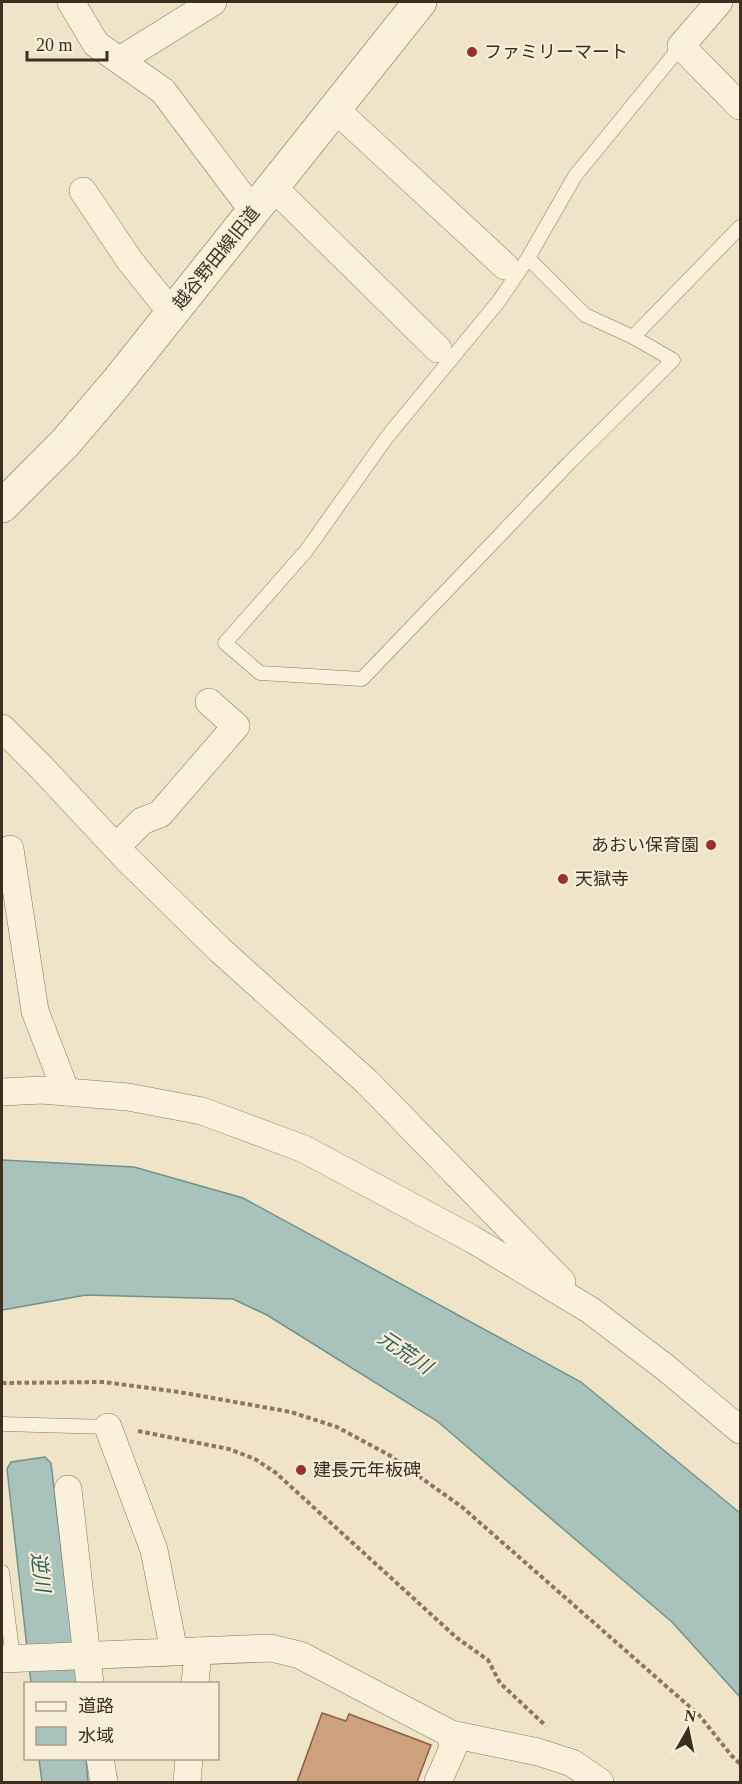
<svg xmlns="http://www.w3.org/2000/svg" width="742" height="1784" font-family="'Times New Roman','Noto Sans JP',serif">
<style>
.water{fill:#a9c3bc;stroke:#6f928a;stroke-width:1.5}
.building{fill:#cda07e;stroke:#8b6042;stroke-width:1.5}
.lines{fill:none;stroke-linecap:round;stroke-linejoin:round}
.lane-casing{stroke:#8c765d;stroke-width:15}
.street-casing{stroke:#8c765d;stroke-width:28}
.secondary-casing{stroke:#6e5740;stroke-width:34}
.path{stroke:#8c765d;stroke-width:4;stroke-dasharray:4.5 3;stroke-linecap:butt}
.lane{stroke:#f9f1dc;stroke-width:14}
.street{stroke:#f9f1dc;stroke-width:27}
.secondary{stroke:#f9f1dc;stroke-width:33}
.poi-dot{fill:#9b2d2c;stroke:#f6eed8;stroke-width:2}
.labels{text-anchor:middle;stroke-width:4.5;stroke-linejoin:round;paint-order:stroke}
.poi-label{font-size:18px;fill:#3c2e20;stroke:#f6eed8;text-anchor:start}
.street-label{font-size:18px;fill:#3c2e20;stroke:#f6eed8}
.water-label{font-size:20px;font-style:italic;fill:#305c59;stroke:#f6eed8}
</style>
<rect width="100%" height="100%" fill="#efe4c8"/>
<!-- water -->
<g class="water">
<path d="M2,1160L134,1167L243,1198L581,1382L740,1513V1697L672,1622L437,1421L267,1315L233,1299L86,1295L2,1310Z"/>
<path d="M45,1457L51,1463L77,1683H31L7,1469L11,1462Z"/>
<path d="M39,1759H86L88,1782H42Z"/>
</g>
<!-- building -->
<path class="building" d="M322,1713L346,1721L349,1714L431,1745L417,1782H297Z"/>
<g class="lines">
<!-- lane casing -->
<g class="lane-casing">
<g id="lane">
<path d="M528,258L585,315L633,337L673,360L569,463L362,679L260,673L225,643L306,551L387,437L499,301L528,258L575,176L681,46"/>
<path d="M633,337L740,227"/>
<path d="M2,1424L108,1427"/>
<path d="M2,1572L13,1658"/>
</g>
</g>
<!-- street casing -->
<g class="street-casing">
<g id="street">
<path d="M71,2L96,44L163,91L253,211"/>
<path d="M719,2L681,46L740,106"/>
<path d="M120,60L213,2"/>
<path d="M335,109L505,266"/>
<path d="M273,187L438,349"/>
<path d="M83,191L130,261L172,313"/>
<path d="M2,728L42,768L127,859L220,950L367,1082L562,1282"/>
<path d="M116,847L142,821L160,814L236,726L209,702"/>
<path d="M10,849L35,1011L66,1092"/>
<path d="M2,1092L42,1090L128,1097L202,1111L304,1149L472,1239L590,1310L666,1368L740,1430"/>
<path d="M108,1427L154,1550L174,1651"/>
<path d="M68,1489L90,1684"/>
<path d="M2,1659L271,1648L300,1655L451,1734L538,1752L572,1763L600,1782"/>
<path d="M195,1684L198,1651"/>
<path d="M100,1758L104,1782"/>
<path d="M187,1782L189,1758"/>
<path d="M438,1782L453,1748L451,1734"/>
</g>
</g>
<!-- secondary casing -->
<g class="secondary-casing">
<path id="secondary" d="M2,506L65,443L117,382L420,2"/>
</g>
<!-- path -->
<g class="path">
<path d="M2,1383L104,1382L179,1392L291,1412L337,1427L389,1455L462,1507L699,1715L731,1755L740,1764"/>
<path d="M138,1431L229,1449L255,1459L276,1473L457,1638L488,1660L500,1683L546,1726"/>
</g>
<!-- lane -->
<use href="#lane" class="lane"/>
<!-- street -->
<use href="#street" class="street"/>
<!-- secondary -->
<use href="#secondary" class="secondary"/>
</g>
<!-- markers -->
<g class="poi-dot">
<circle cx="472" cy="52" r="6"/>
<circle cx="711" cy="845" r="6"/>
<circle cx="563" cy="879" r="6"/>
<circle cx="301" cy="1470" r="6"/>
</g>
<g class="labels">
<!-- poi labels -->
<g class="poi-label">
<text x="484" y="58">ファミリーマート</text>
<text x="699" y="851" text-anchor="end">あおい保育園</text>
<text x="575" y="885">天獄寺</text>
<text x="313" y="1476">建長元年板碑</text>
</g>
<!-- street labels -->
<g class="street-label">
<text transform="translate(216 258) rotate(-51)" y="6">越谷野田線旧道</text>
</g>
<!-- water labels -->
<g class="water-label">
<text transform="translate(405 1352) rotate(34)" y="7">元荒川</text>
<text transform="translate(41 1572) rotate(83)" y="7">逆川</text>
</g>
</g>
<!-- border -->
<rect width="742" height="1784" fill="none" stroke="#3c2e20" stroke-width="6"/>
<!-- legend -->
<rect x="24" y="1682" width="195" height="78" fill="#f6eed8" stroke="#aca18e" stroke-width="1.5"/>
<rect x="36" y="1702" width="30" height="9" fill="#f9f1dc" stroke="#aca18e" stroke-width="1.5"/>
<text x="78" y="1712" font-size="18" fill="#3c2e20">道路</text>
<rect x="36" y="1727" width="30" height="18" fill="#a9c3bc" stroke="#aca18e" stroke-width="1.5"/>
<text x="78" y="1742" font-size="18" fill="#3c2e20">水域</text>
<!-- north arrow -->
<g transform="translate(688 1730) rotate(9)" stroke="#f6eed8" stroke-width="4.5" paint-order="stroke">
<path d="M0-4.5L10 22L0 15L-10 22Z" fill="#3c2e20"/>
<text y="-9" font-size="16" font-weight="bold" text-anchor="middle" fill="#3c2e20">N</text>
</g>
<!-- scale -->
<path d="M27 51v9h80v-9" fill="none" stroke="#3c2e20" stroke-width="3"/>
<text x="36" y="51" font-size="18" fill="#3c2e20" stroke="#f6eed8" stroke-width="4.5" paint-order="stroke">20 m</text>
</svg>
